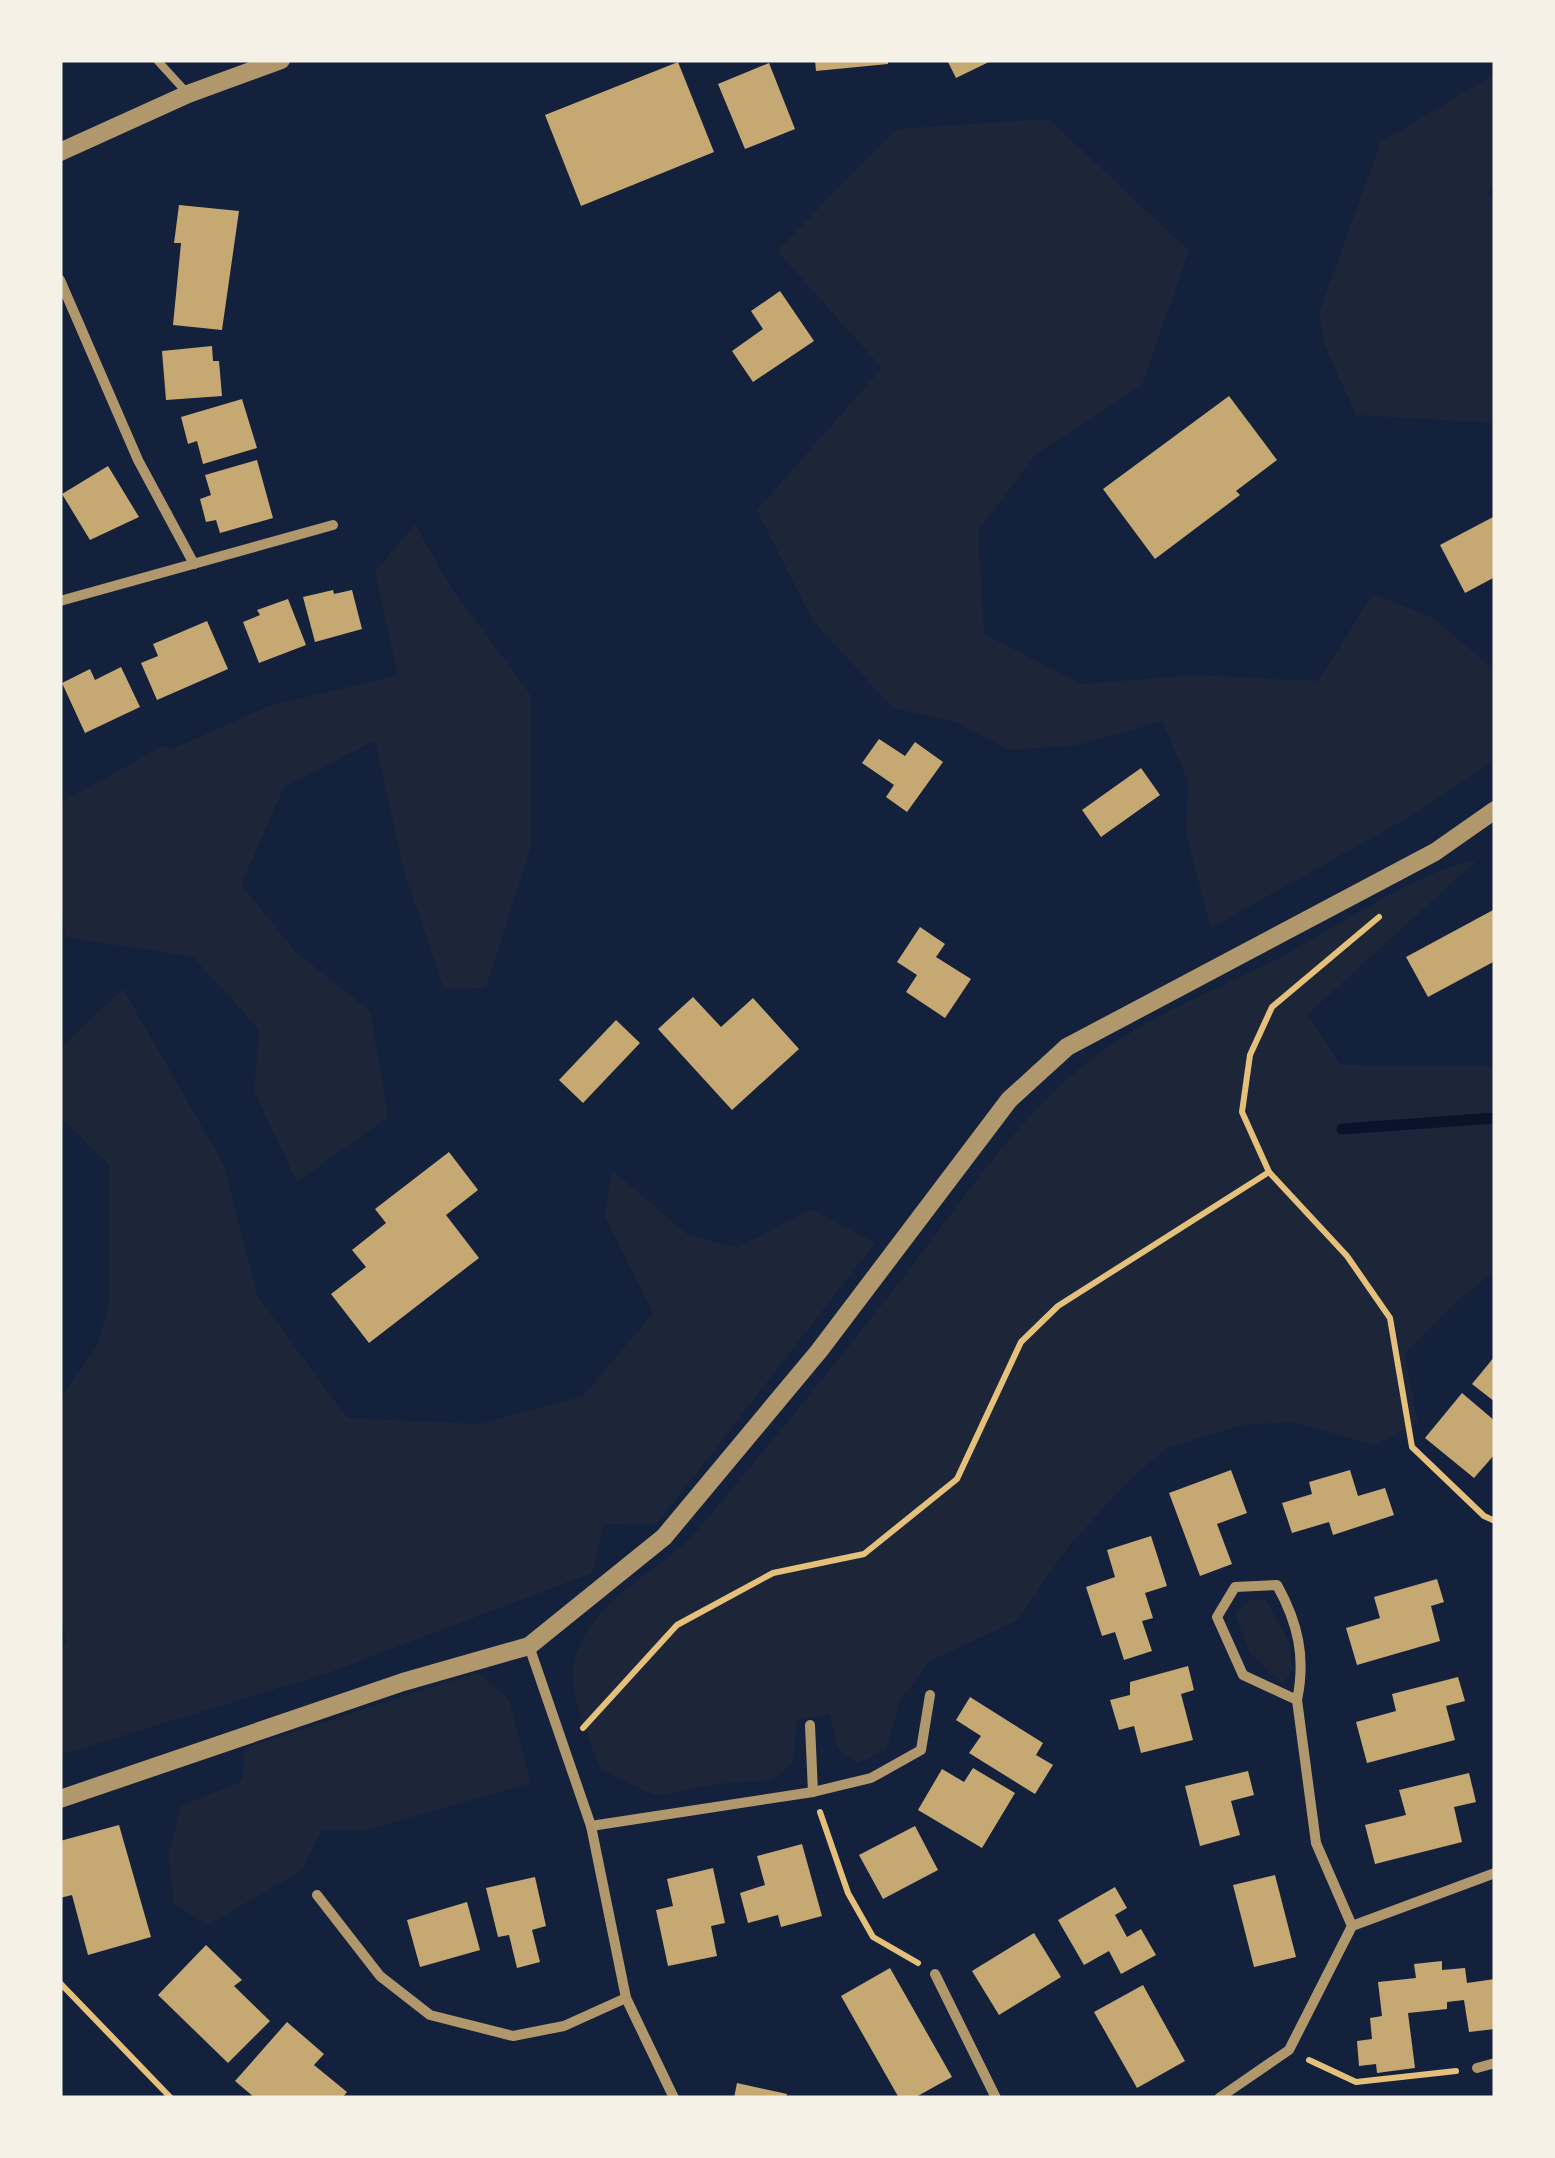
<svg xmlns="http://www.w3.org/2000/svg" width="1555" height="2158" font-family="'Playfair Display',serif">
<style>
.green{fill:#1d2539}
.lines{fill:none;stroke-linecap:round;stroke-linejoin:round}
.stream{stroke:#0b132b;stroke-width:11}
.building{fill:#c6a872}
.path{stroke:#e5c07b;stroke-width:6}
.service{stroke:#b1986c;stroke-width:8}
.minor{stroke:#b1986c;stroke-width:10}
.tertiary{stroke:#b1986c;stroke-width:18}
</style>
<rect width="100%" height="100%" fill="#14213d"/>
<!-- green -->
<g class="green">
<path d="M1495,74V180L1488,193L1495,204V423L1356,415L1324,344L1319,313L1381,142Z"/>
<path d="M1049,119L1189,251L1142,385L1036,454L978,531L984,634L1082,684L1195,675L1318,681L1373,594L1433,618L1495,670V759L1411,816L1211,928L1186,834L1188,781L1162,721L1078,745L1009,750L955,722L893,708L813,621L757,510L882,368L777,251L896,129Z"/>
<path d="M415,524L450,586L530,694V849L486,988L444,989L404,871L375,741L284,787L241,885L296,952L370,1011L388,1117L297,1182L254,1091L259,1029L193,957L66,937L60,901V803L165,745L170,750L269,706L398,675L375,572Z"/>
<path d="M1477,860L1308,1014L1340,1065L1495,1066V1271L1454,1304L1405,1354L1418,1423L1375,1445L1292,1422L1242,1425L1167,1448L1129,1480L1068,1547L1016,1621L930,1661L900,1701L886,1750L857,1763L838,1749L830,1714L797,1720L793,1763L772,1780L715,1784L655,1796L600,1769C590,1738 566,1694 575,1660C591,1597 663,1572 702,1525C769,1444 837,1363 902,1279C959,1205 1011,1126 1083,1066C1144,1015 1225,988 1294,950C1343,922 1424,869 1477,860Z"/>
<path d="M123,989L224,1165L257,1295L347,1418L480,1424L583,1396L653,1313L605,1217L612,1170L687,1234L737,1248L811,1209L875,1243L656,1525L604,1524L592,1573L328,1673L60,1755V1643L67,1645L60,1609V1400L96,1347L109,1306V1165L60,1117V1048Z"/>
<path d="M1250,1599L1266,1600L1289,1642L1293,1670L1283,1683L1250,1653L1235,1614Z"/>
<path d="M478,1672L509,1700L531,1783L363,1831L322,1830L302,1870L208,1925L174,1904L169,1854L181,1806L242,1781L245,1748Z"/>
</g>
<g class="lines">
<!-- stream -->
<path class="stream" d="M1342,1129L1495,1118"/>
</g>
<!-- building -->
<g class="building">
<path d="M815,60H888V64L816,71Z"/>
<path d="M947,60H993L956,78Z"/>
<path d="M678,62L714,152L581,206L545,115Z"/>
<path d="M769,63L795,129L745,149L718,84Z"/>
<path d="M179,205L239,211L222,330L173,325L181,243H174Z"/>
<path d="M780,291L814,341L753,382L732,351L763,329L751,311Z"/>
<path d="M212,346L213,361H219L222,396L166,400L162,351Z"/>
<path d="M1229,396L1277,460L1236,491L1240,495L1155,559L1103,489Z"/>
<path d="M242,399L257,448L203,464L197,441L188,444L181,417Z"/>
<path d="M257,460L273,518L220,533L216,520L206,522L200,499L211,495L205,475Z"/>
<path d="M108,466L139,517L90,540L62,494Z"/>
<path d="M1495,516V577L1465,593L1440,545Z"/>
<path d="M333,590L334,594L352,590L362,629L315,642L303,597Z"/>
<path d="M288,599L306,645L259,663L243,622L260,615L257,610Z"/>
<path d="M207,621L228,669L157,700L141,663L158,656L153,644Z"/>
<path d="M121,667L140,707L85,733L62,683L90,669L95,680Z"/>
<path d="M879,739L905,756L915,742L943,762L907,812L886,797L894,785L862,763Z"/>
<path d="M1141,768L1160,795L1101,837L1082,810Z"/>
<path d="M1495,909V961L1428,997L1406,957Z"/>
<path d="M920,927L945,944L936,957L971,979L945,1018L906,992L917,975L897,962Z"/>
<path d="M693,997L721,1027L753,998L799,1049L732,1110L658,1029Z"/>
<path d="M616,1020L640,1043L583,1103L559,1080Z"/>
<path d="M449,1152L478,1190L446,1215L479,1258L369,1343L331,1294L366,1267L352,1250L386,1223L375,1209Z"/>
<path d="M1495,1356V1402L1472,1384Z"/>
<path d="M1462,1393L1495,1421V1454L1474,1478L1425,1438Z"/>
<path d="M1231,1470L1247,1513L1217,1524L1232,1564L1200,1576L1169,1493Z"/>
<path d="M1350,1470L1358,1496L1385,1488L1394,1515L1333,1535L1329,1522L1292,1533L1282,1503L1312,1494L1309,1482Z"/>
<path d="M1151,1536L1167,1586L1145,1593L1153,1618L1142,1621L1152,1651L1124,1660L1115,1632L1102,1636L1086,1587L1115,1577L1107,1550Z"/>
<path d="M1437,1579L1444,1602L1431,1606L1440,1641L1357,1665L1346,1628L1380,1618L1374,1597Z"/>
<path d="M1188,1666L1194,1690L1181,1694L1193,1740L1141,1753L1134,1726L1119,1730L1110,1700L1130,1695V1682Z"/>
<path d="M1458,1677L1465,1701L1446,1706L1455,1740L1367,1763L1356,1722L1396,1711L1392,1694Z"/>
<path d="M970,1697L1043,1743L1036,1755L1053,1765L1035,1794L969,1753L981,1736L956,1720Z"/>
<path d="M973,1768L1015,1793L982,1848L918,1810L942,1769L964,1782Z"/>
<path d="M1248,1771L1254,1795L1231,1801L1240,1835L1200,1846L1185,1786Z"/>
<path d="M1469,1773L1476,1802L1454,1807L1462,1842L1375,1864L1365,1825L1406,1815L1399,1790Z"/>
<path d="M119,1825L151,1937L88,1955L72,1895L60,1898V1841Z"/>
<path d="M915,1826L938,1870L883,1899L859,1855Z"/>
<path d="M802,1844L822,1916L781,1927L778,1915L748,1923L740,1893L765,1885L757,1856Z"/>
<path d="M713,1868L725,1923L711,1926L717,1956L668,1966L656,1910L673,1906L667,1879Z"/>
<path d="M1275,1875L1296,1957L1254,1967L1233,1885Z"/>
<path d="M535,1877L546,1926L532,1930L540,1962L517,1968L509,1935L498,1937L486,1888Z"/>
<path d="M1115,1887L1127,1908L1115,1915L1127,1937L1141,1929L1156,1955L1121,1974L1109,1951L1084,1965L1058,1920Z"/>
<path d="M467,1902L480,1950L420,1967L407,1920Z"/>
<path d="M1034,1933L1061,1977L999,2015L972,1971Z"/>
<path d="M206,1945L242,1980L234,1986L270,2021L228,2063L158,1995Z"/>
<path d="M1442,1961V1970L1465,1968L1467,1983L1495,1979V2029L1469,2032L1464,2000L1447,2002V2009L1408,2013L1415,2068L1377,2073L1376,2064L1359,2066L1357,2041L1372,2039L1370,2018L1382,2016L1378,1982L1416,1978L1414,1964Z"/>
<path d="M890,1968L952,2077L914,2098H899L841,1996Z"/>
<path d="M1143,1985L1185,2061L1137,2088L1094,2012Z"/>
<path d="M287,2022L324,2054L314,2065L347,2092L342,2098H255L235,2081Z"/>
<path d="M737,2083L787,2094L786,2098H734Z"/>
</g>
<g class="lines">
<!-- path -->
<g class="path">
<path d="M1379,917L1272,1007L1250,1055L1242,1112L1269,1172L1347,1256L1390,1318L1412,1447L1484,1516L1495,1521"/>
<path d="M583,1728L677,1625L773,1573L864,1554L957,1479L1021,1342L1058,1306L1269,1172"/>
<path d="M820,1812L848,1893L873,1937L918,1963"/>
<path d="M60,1983L171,2098"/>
<path d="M1309,2060L1356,2082L1456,2071"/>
</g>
<!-- service -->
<path class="service" d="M157,60L188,94"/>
<!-- minor -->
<g class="minor">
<path d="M60,280L138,460L194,564"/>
<path d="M60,601L333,525"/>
<path d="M529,1646L591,1826L626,1998L674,2098"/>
<path d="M1297,1700C1306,1657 1298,1623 1277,1585L1235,1587L1217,1617L1243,1675L1297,1700L1316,1843L1352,1926"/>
<path d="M810,1725L813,1792"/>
<path d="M591,1826L813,1792L871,1778L921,1750L930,1695"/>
<path d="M317,1895L380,1976L430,2015L513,2036L564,2026L626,1998"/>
<path d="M935,1974L996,2098"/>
<path d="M1477,2068L1495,2063"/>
<path d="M1219,2098L1289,2050L1352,1926L1495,1873"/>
</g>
<!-- tertiary -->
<g class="tertiary">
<path d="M60,152L188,94L281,60"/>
<path d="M60,1799L403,1682L529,1646L664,1537L819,1351L1009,1100L1067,1047L1435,852L1495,810"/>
</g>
</g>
<!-- border -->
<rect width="1555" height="2158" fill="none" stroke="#f6f1e7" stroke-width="125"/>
</svg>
